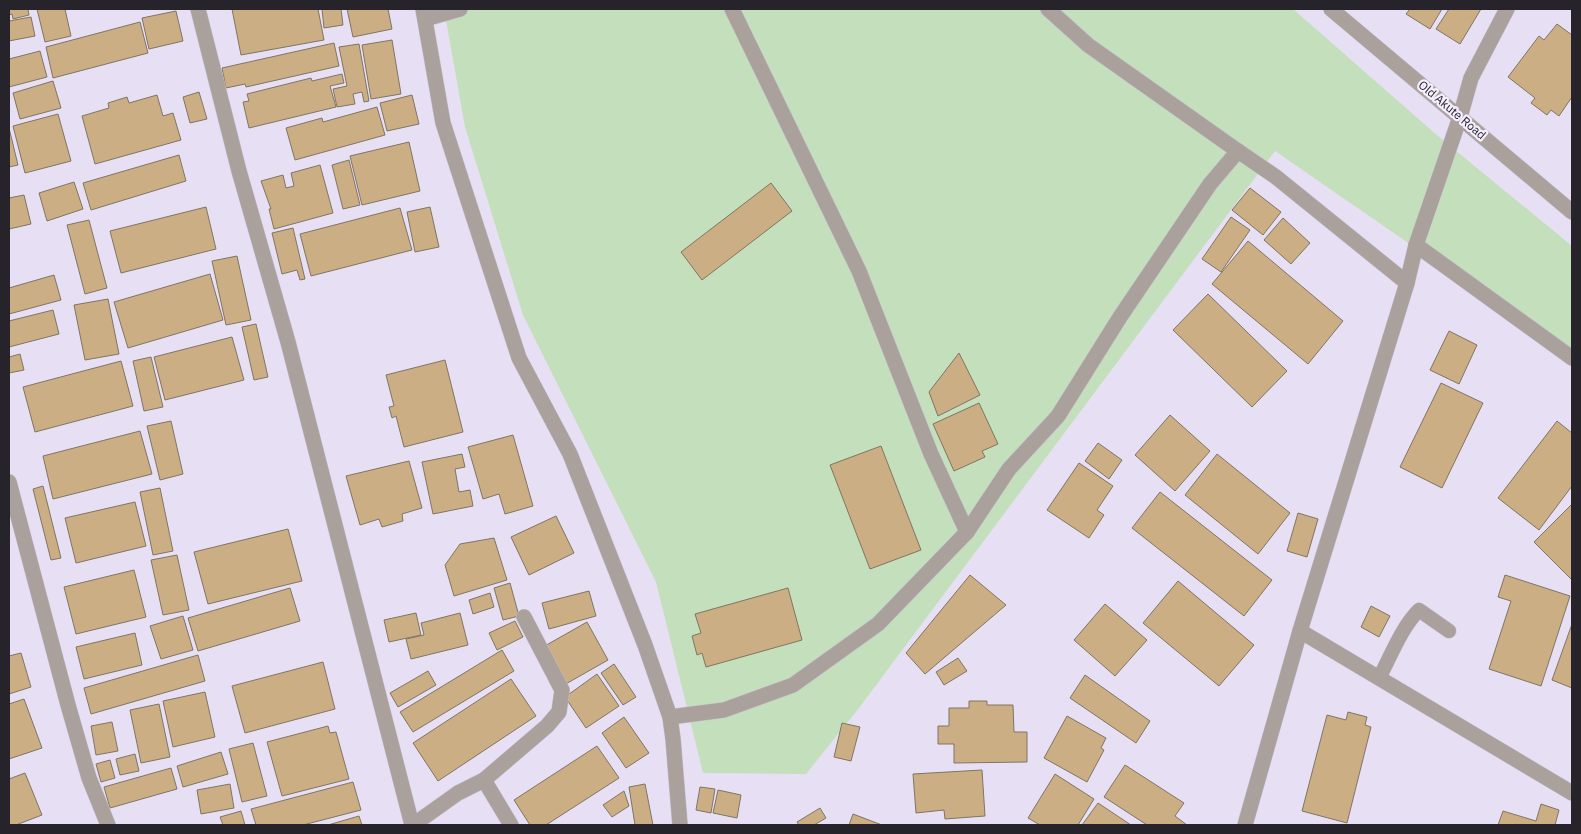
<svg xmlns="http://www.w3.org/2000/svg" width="1581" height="834" font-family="'IBM Plex Sans',sans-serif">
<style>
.green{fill:#c4dfbb}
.building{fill:#ccae85;stroke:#807463}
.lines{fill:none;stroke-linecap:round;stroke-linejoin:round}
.service-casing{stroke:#c4bed0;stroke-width:15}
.minor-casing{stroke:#c4bed0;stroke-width:16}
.service{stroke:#aaa19c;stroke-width:14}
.minor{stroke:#aaa19c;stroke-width:15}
.labels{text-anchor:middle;stroke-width:4.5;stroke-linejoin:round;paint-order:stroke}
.street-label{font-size:12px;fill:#26232a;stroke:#f4eefe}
</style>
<rect width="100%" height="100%" fill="#e7e0f4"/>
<!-- green -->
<path class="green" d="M444,9H1293L1438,136L1572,246V356L1275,151L859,708L806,774L703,773L656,582L523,315L465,127Z"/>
<!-- building -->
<g class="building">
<path d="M9,9H28L29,15L13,19L12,14L9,15Z"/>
<path d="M37,9H65L71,36L45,42Z"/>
<path d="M232,9H318L324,40L241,55Z"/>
<path d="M322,9H341L343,25L324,28Z"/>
<path d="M347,9H388L392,29L353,37Z"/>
<path d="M1410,9H1442L1430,29L1406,14Z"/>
<path d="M1449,9H1481L1460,44L1436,29Z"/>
<path d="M176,11L183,41L149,49L142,18Z"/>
<path d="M31,17L35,36L9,41V21Z"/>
<path d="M140,22L148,53L53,78L46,47Z"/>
<path d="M1557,24L1572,35V97L1559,116L1551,110L1547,115L1531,103L1535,98L1508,77L1539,36L1544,40Z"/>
<path d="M392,40L401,94L371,99L362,45Z"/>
<path d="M334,43L339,66L246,87L245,84L226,88L222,68Z"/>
<path d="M359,44L369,101L364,102L362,92L353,94L355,104L337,107L333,89L347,86L339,47Z"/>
<path d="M40,51L47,77L9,87V59Z"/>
<path d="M342,74L344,83L330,86L336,107L249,128L243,102L249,101L247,94L311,78L312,81Z"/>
<path d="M53,81L61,108L20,119L13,93Z"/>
<path d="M199,92L207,119L190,123L183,97Z"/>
<path d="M157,95L163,116L173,113L181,140L95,164L82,116L109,108L108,103L127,97L129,103Z"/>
<path d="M412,95L419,124L387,131L380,103Z"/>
<path d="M377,107L385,135L295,160L286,128L322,118L323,122Z"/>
<path d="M58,114L71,161L25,173L13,126Z"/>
<path d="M9,128L18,165L9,167Z"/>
<path d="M409,142L420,191L362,205L350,156Z"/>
<path d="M179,155L186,181L91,210L83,183Z"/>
<path d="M349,160L360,205L343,209L332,165Z"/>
<path d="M320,165L333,213L274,229L269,209H271L261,181L283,175L286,188L294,186L291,173Z"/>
<path d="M74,182L83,209L47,221L39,193Z"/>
<path d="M771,183L792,211L702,280L681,252Z"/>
<path d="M1250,188L1281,212L1263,235L1232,210Z"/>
<path d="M24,195L31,224L9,229V198Z"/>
<path d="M206,207L216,249L121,273L110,231Z"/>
<path d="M430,207L439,247L415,252L407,212Z"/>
<path d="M400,208L412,250L311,276L300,234Z"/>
<path d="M1231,217L1250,230L1221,272L1202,259Z"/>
<path d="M1283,218L1310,243L1291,264L1264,240Z"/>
<path d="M89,220L107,288L85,294L67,225Z"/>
<path d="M293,228L305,279L300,280L297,270L282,274L272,233Z"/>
<path d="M1248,241L1343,321L1308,364L1212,284Z"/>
<path d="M237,256L251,320L226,325L212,261Z"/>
<path d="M210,274L223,320L128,348L114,302Z"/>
<path d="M54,275L61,300L9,314V288Z"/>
<path d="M1208,294L1287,371L1252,407L1173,330Z"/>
<path d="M108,299L119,354L85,360L74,305Z"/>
<path d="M53,310L59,334L9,347V321Z"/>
<path d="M256,324L268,377L254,380L242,327Z"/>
<path d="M1449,331L1477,345L1459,384L1430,370Z"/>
<path d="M232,337L244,380L165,400L154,357Z"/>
<path d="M959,353L980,395L938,416L929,392Z"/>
<path d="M20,354L24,370L9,373V357Z"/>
<path d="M151,357L163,407L144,411L133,361Z"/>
<path d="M445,360L463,432L404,447L396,416L392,418L389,407L394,406L386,375Z"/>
<path d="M121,361L133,406L35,432L23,387Z"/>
<path d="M1441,383L1483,403L1442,488L1400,467Z"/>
<path d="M979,403L998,444L982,451L985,457L954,471L933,424Z"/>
<path d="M1170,415L1210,451L1175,491L1135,455Z"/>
<path d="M171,421L183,474L160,480L147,426Z"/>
<path d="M1557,421L1572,433V486L1539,530L1498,498Z"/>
<path d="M140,431L152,474L53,499L43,456Z"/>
<path d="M513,435L533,506L505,514L499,494L483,499L468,447Z"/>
<path d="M1098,443L1122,460L1109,479L1085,461Z"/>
<path d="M881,446L921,550L870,569L830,465Z"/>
<path d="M462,454L465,467L455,469L459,492L470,490L473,506L433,514L422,462Z"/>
<path d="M1217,454L1290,513L1258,554L1185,495Z"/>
<path d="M409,461L422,508L402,514L403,521L382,527L379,519L360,525L346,476Z"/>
<path d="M1079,463L1113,486L1097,510L1104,515L1089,538L1047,510Z"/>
<path d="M43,486L61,558L51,560L33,489Z"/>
<path d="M160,488L173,551L153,555L140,492Z"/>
<path d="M1160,492L1272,580L1244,616L1132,528Z"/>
<path d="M135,502L146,546L76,563L65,518Z"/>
<path d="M1572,504V580L1534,542Z"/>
<path d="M1298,513L1318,519L1307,557L1287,551Z"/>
<path d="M556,516L574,553L529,575L511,537Z"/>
<path d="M288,529L302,581L208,604L194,552Z"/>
<path d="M494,538L507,580L454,596L445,565L460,544Z"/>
<path d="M177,555L189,610L163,615L151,560Z"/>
<path d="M134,570L146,617L76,634L64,587Z"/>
<path d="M970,575L1006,605L925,674L906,653Z"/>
<path d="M1505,575L1570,596L1541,686L1489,669L1511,601L1498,597Z"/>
<path d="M1178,581L1254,645L1219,686L1143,623Z"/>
<path d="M510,583L519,616L503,620L494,588Z"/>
<path d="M290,588L300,621L198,651L188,618Z"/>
<path d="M788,588L802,640L706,667L702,653L697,655L692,636L701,633L695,614Z"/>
<path d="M589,591L596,616L549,629L542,603Z"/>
<path d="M490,593L494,607L473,614L469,600Z"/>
<path d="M1105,604L1147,640L1115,676L1074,640Z"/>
<path d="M1371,606L1390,616L1379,637L1361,627Z"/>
<path d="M416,613L421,635L389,642L384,620Z"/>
<path d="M460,613L468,645L411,659L406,639L424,635L421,623Z"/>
<path d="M183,616L193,650L161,659L150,626Z"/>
<path d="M515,621L523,637L497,650L489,633Z"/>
<path d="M587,622L608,660L564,685L543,647Z"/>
<path d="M1572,624V688L1552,680Z"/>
<path d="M135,633L142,665L84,679L76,647Z"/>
<path d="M502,650L514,671L413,732L400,712Z"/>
<path d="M21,653L31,687L9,694V656Z"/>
<path d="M198,655L205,681L91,714L84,688Z"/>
<path d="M958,658L967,671L944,685L936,672Z"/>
<path d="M323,662L335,709L245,733L232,686Z"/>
<path d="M614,664L636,697L623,705L601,673Z"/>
<path d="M428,671L436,685L398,707L390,693Z"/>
<path d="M597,674L619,706L586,728L565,697Z"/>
<path d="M1085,675L1150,721L1136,743L1070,698Z"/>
<path d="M511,679L536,716L438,781L413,743Z"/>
<path d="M205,692L215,737L173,747L163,701Z"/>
<path d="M24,699L42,748L9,759V704Z"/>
<path d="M969,701H987V705H1013L1014,732H1027V762L954,763V744H938V726H949V708H969Z"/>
<path d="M159,704L170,757L141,763L130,710Z"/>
<path d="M1348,712L1367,717L1365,725L1371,727L1347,823L1302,811L1327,715L1346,720Z"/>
<path d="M1067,716L1106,738L1101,748L1104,750L1087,782L1044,758Z"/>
<path d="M624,717L649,753L626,768L602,733Z"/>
<path d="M112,722L118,751L96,755L91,726Z"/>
<path d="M842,723L860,727L851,761L834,757Z"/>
<path d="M328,726L330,733L336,732L349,779L282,796L267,742Z"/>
<path d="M253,743L267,796L242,802L229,749Z"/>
<path d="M597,746L619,778L546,825H530L514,800Z"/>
<path d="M221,752L228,774L183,787L177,766Z"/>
<path d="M135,754L139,771L120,775L116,759Z"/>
<path d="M110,760L115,778L101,782L96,764Z"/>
<path d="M1125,765L1184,803L1175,816L1187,825H1147L1104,797Z"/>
<path d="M171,768L177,789L110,808L104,787Z"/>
<path d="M982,770L985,816L945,819L944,810L916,813L913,774Z"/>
<path d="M25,773L42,815L16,825H9V779Z"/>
<path d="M1055,774L1094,799L1078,825H1040L1028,818Z"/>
<path d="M353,782L361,810L303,825H256L251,809Z"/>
<path d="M230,784L234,808L201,814L197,790Z"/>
<path d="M645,784L653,825H635L629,787Z"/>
<path d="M700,787L715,789L711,813L696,810Z"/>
<path d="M718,790L741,795L737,818L713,813Z"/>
<path d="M624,791L629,806L612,817L603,805Z"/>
<path d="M1098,803L1131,825H1082Z"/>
<path d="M1541,804L1559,810L1555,825H1498L1503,811L1536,821Z"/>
<path d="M820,808L826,818L814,825H799L797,822Z"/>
<path d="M241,811L245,825H223L220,817Z"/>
<path d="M853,814L882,825H849Z"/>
<path d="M359,816L362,825H328Z"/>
</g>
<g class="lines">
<!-- service casing -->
<g class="service-casing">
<path id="service" d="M1379,678C1391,656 1401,628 1419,610L1449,631"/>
</g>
<!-- minor casing -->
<g class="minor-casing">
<g id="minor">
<path d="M198,9L239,171L288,342L412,825"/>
<path d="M423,9L443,123L519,358L570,454L645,645L670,717L673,739L680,825"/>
<path d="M732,9L859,271L931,454L967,532"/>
<path d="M1048,9L1088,45L1238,151"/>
<path d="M1331,9L1572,212"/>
<path d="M425,19L460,9"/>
<path d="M1416,245L1572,358"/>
<path d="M9,482L68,705L89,778L108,825"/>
<path d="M1300,631L1572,793"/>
<path d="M670,717L724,710L793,685L878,624L967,532L1009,469L1058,416L1120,317L1210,184L1238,151L1276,177L1407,283"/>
<path d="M484,780L547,726L559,712L562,690L524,617"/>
<path d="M413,825L458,793L484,780L511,825"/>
<path d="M1245,825L1300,631L1407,283L1416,245L1460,117L1471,78L1507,9"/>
</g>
</g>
<!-- service -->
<use href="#service" class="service"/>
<!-- minor -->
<use href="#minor" class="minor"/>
</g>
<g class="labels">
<!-- street labels -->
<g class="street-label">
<text transform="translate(1452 110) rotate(40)" y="4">Old Akute Road</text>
</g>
</g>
<!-- border -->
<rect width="1581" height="834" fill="none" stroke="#26232a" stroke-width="20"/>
</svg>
